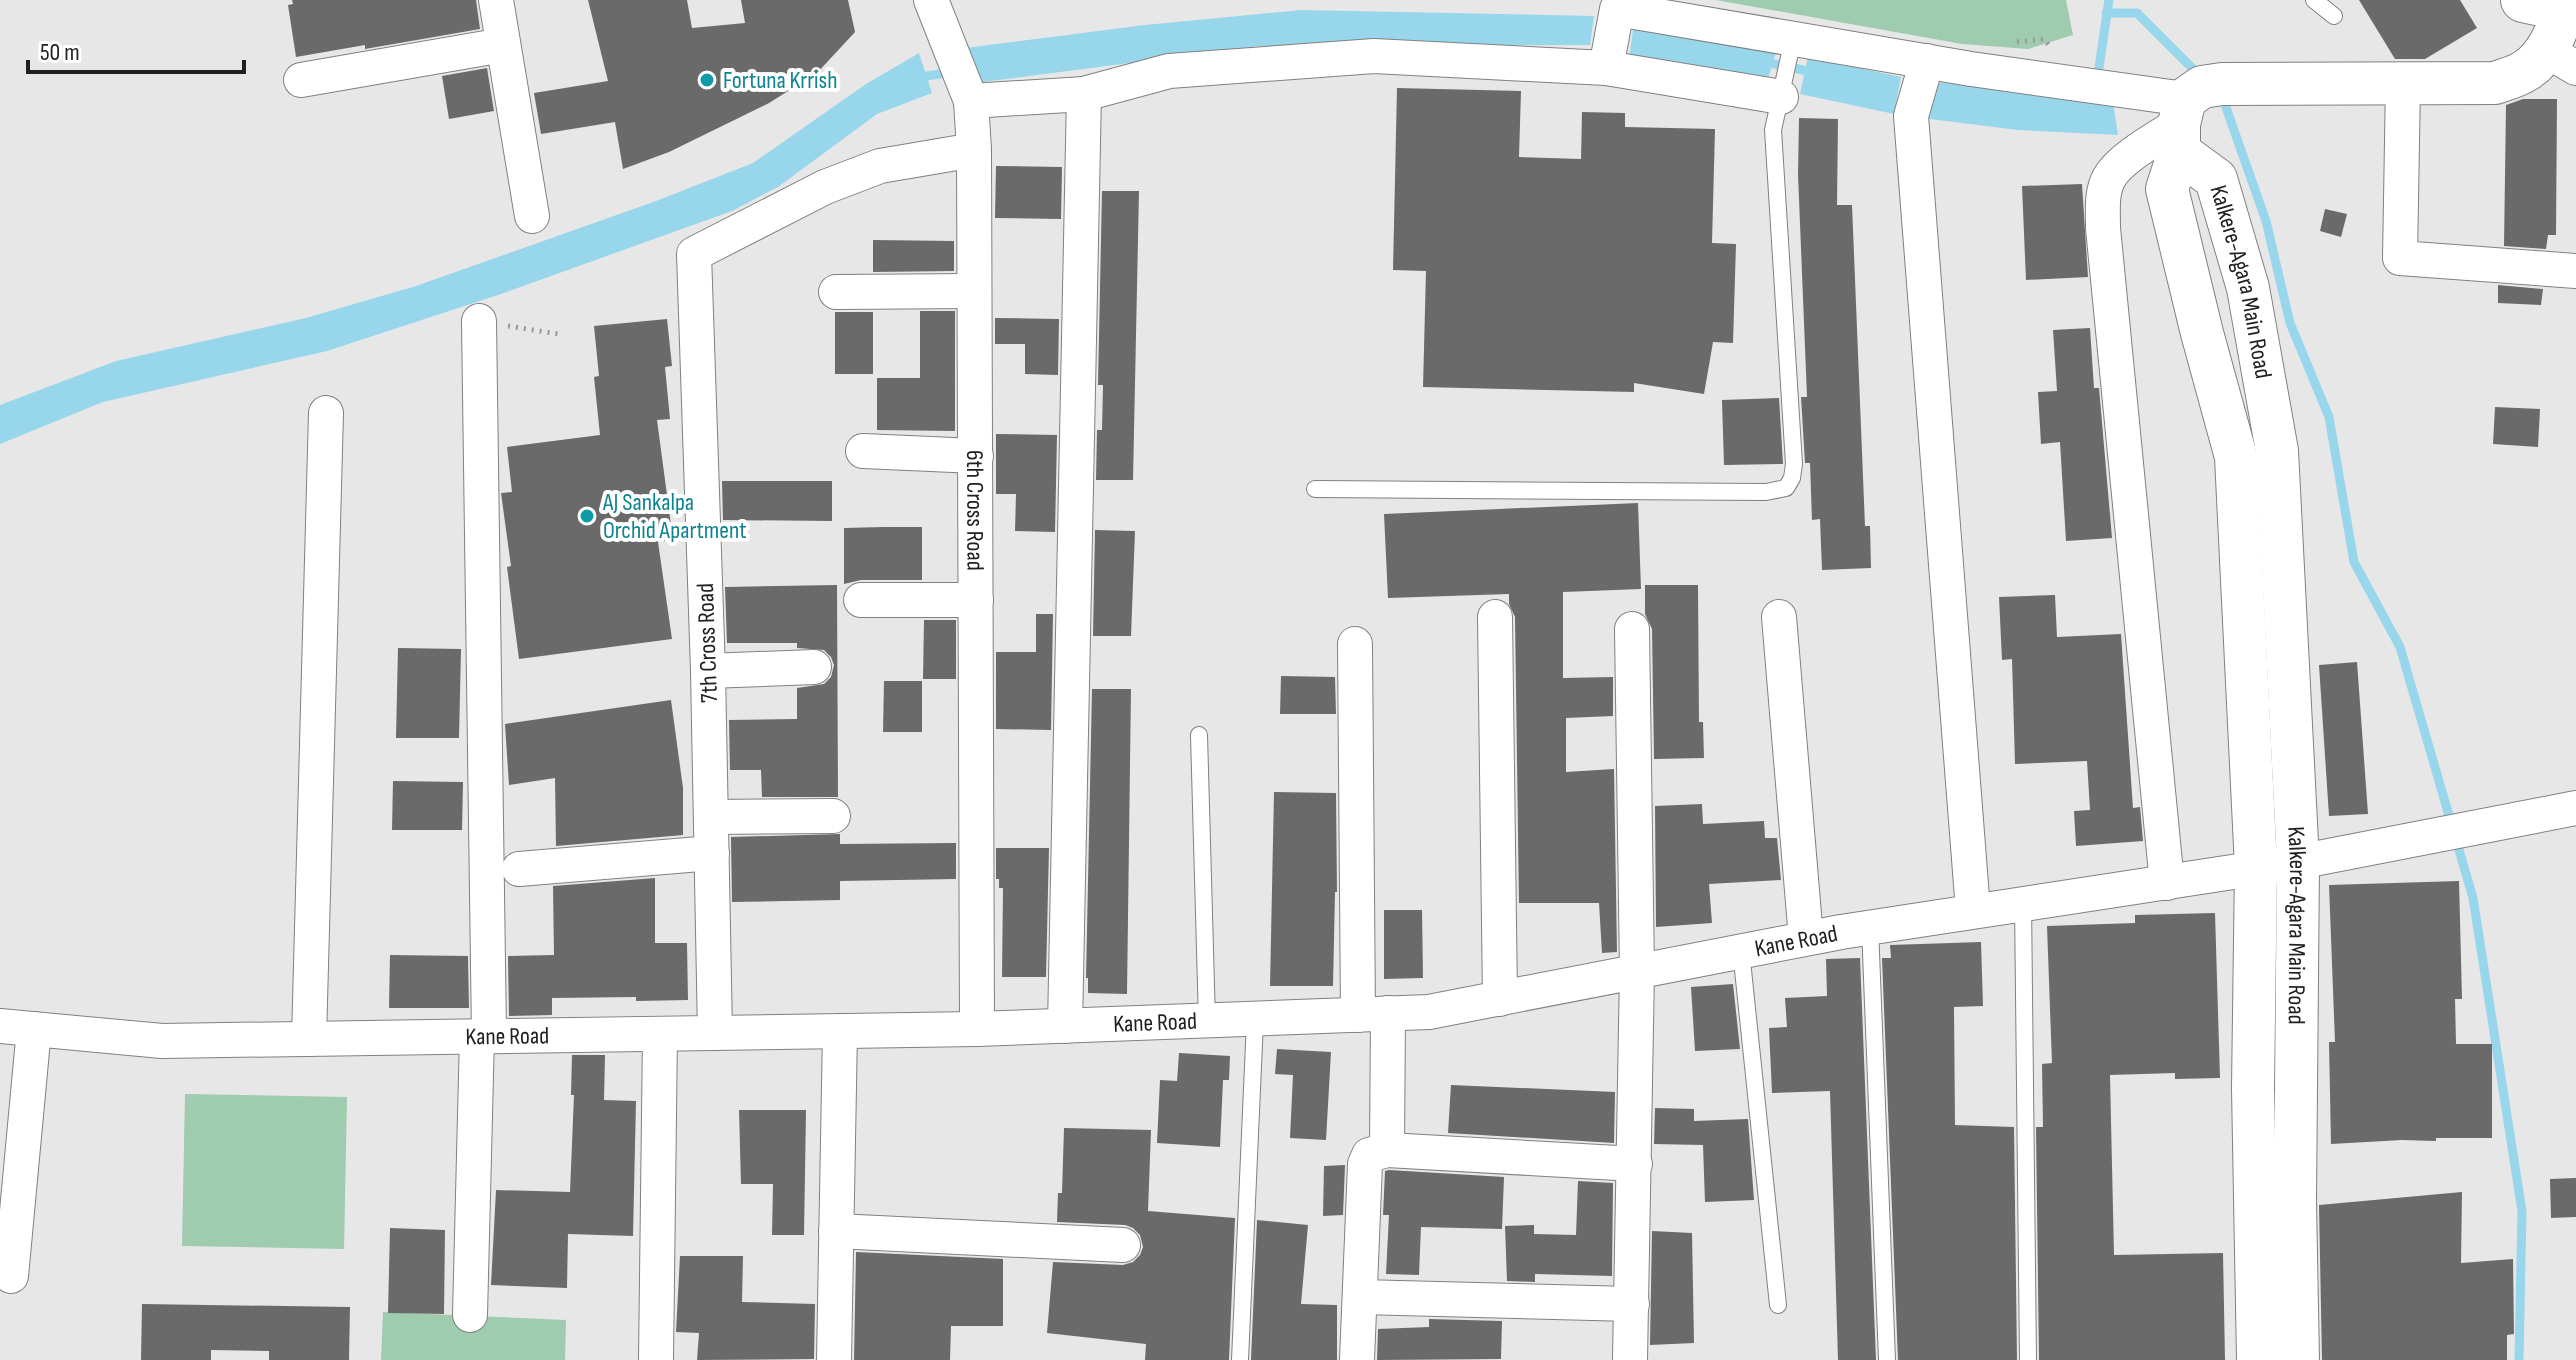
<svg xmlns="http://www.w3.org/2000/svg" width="2576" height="1360" font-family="'Sofia Sans Condensed',sans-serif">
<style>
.green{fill:#9fcbaf}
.water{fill:#98d7eb}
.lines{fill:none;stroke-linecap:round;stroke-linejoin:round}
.stream{stroke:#98d7eb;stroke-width:9}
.building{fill:#6a6a6b}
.service-casing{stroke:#808081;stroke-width:18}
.minor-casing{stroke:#808081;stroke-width:36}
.tertiary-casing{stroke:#808081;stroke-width:44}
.secondary-casing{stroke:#808081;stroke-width:46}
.path{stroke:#989898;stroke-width:5;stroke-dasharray:2 6;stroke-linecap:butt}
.service{stroke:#fff;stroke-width:16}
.minor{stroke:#fff;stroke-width:34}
.tertiary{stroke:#fff;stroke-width:42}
.secondary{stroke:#fff;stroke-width:44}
.culture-dot{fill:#0f9aa8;stroke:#fff;stroke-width:3}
.labels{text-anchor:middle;stroke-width:8;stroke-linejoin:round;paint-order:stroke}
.culture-label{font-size:24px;fill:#0d838f;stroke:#fff;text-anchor:start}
.street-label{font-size:24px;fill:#202020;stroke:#fff}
</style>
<rect width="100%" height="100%" fill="#e7e7e8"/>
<!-- green -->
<g class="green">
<path d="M1716,0H2066L2073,35L2028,49L1962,44Z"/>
<path d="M185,1094L347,1097L344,1249L182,1246Z"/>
<path d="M383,1312L566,1320L565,1360H381Z"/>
</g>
<!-- water -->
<g class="water">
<path d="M1301,10L1594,16L1590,45L1260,46L975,83L958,49L1145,25Z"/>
<path d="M1634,22L1777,49L1766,85L1629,59Z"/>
<path d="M919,53L932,93L877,114L778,187L732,211L498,295L327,351L103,402L0,444V405L116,361L306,318L416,286L656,201L753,163L866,84Z"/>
<path d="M1808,57L1901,77L1894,114L1800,94Z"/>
<path d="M1930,82L2112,95L2118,135L2018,130L1922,118Z"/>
</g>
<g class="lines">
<!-- stream -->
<g class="stream">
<path d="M2106,13H2137L2200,76"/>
<path d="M1761,61L1817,73"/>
<path d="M915,78L952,72"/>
<path d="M2097,81L2109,0"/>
<path d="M2219,95L2223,99L2266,221L2290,323L2329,417L2354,562L2400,647L2473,898L2522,1211L2519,1360"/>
</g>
</g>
<!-- building -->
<g class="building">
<path d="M292,0H476L480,29L365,49V45L296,57L288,5L293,4Z"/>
<path d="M588,0H687L692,28L745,23L741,0H848L855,32L817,73L769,103L669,152L623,169L615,122L541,134L534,93L608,81Z"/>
<path d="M2359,0H2460L2477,28L2425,59H2395Z"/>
<path d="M487,68L494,111L449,119L442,76Z"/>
<path d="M1397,88L1521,91L1519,157L1581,159L1582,112L1625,113V127L1715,129L1712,243L1736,244L1733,343L1713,342L1704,394L1634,383V392L1423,387L1426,271L1393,270Z"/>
<path d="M2523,99H2557L2556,235H2548L2546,249L2504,246L2506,105Z"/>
<path d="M1799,118L1838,119L1837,205H1852L1865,526H1870L1871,568L1822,570L1820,519L1812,520L1810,463H1805L1801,397H1807L1798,174Z"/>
<path d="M996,166L1062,167L1061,219L995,218Z"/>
<path d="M2082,184L2088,277L2026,280L2022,186Z"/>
<path d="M1102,191H1139L1133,480H1096L1097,430H1102L1103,385H1098Z"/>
<path d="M2325,209L2347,214L2341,237L2320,231Z"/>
<path d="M873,240L954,241V271L873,272Z"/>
<path d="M2498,285L2543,289L2541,305L2498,303Z"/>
<path d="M920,311H955V431L877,430V378H920Z"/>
<rect x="835" y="312" width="38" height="62"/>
<path d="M995,318L1059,319L1058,375L1025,374V344H995Z"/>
<path d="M667,319L672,366L665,367L670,419L657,420L673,540L658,542L672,639L519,659L507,567L511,566L501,493L512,492L507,447L600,435L594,377L599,376L594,326Z"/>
<path d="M2090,328L2094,388H2099L2112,538L2066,541L2060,442L2041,444L2038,392L2057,391L2053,330Z"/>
<path d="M1779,398L1783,464L1724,465L1722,400Z"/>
<path d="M2495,407L2540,409L2538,447L2493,444Z"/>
<path d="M996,434L1057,435L1055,532L1015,531L1016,494H996Z"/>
<path d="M722,481H832V521L723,520Z"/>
<path d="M1638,503L1641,589L1563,592V678L1613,677V716L1566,718V772L1614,769L1617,952L1602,953L1599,903H1519L1515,617L1509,604V594L1388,598L1384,514Z"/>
<path d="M883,527H922V580H861L844,584V528Z"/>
<path d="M1095,530L1135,531L1131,636H1093Z"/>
<path d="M837,585L838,797H762L761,770H730L729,720L797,719V688L824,684L831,677L834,665L831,657L824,650L797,648V643H727L725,587Z"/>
<path d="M1645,585H1698L1699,722H1703L1704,758L1654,759L1652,629L1645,614Z"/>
<path d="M2055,595L2057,637L2121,634L2133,808L2140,807L2143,841L2076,846L2074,811L2090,810L2087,761L2015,764L2012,659L2002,660L1999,597Z"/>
<path d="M1036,614H1053L1051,730L996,729V652H1036Z"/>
<path d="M924,620H956V679H923Z"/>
<path d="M398,648L461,649L459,738H396Z"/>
<path d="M2357,662L2368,814L2329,816L2319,665Z"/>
<path d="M1281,676L1335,677L1336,714H1280Z"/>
<path d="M884,681H922V732H883Z"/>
<path d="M1092,689H1131L1127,994L1088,993V978H1086Z"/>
<path d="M671,700L683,788V835L556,846L555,778L509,785L505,724Z"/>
<path d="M393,781L463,782L462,830H392Z"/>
<path d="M1274,792L1336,793L1337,892H1335L1333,986H1270Z"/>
<path d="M1702,804L1703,824L1764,821L1765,838H1777L1781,880L1709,884L1712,923L1656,927L1655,806Z"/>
<path d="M840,834V844L956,843V879L840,881V900L732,902L731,837Z"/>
<path d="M996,848H1049L1046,977H1002L1003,888H999V879H996Z"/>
<path d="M655,878V943H687L688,1000L636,1001V997L552,998V1015L509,1016L508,956L554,955L553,886Z"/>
<path d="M2459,881L2462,999H2455L2456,1044H2492V1138H2436V1141L2402,1140L2331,1144L2329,1042H2335L2329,885Z"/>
<path d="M1384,910H1422L1423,978L1384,979Z"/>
<path d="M2215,913L2220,1078L2175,1079V1073L2110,1075L2114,1255L2223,1253L2225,1360H2039L2036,1127H2043L2042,1064L2052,1063L2047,926L2135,923V915Z"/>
<path d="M1981,942L1983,1006L1954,1007L1955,1125L2014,1127L2017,1360H1898L1882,958H1891L1890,945Z"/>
<path d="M390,955L468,956L469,1008H389Z"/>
<path d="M1860,958L1876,1360H1838L1830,1091L1772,1093L1769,1028L1787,1027L1785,998L1827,996L1826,959Z"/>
<path d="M1733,984L1740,1049L1695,1051L1691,987Z"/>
<path d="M1277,1049L1331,1052L1326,1140L1290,1138L1293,1075L1275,1074Z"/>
<path d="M1179,1053L1230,1056L1229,1080H1223L1220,1147L1157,1143L1160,1080L1177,1081Z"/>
<path d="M572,1055H605L604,1100L636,1101L633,1236L568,1234L567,1288L491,1285L496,1190L570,1192L574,1095H571Z"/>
<path d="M1451,1085L1615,1092L1614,1143L1448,1133Z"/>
<path d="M1655,1108L1694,1109V1121L1748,1119L1754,1200L1705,1202L1703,1145L1654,1144Z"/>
<path d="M739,1110H806L804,1235H772L773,1184H741Z"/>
<path d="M1064,1128L1151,1130L1148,1211L1235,1218L1229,1360H1145L1146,1344L1047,1333L1053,1262L1123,1265L1133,1262L1140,1255L1143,1247L1140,1235L1133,1228L1125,1225L1057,1222L1058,1193H1062Z"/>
<path d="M1345,1165L1343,1215L1323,1216L1324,1166Z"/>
<path d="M1389,1170L1504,1177L1502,1229L1421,1227L1419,1275L1386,1274L1389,1215H1383L1385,1171Z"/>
<path d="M2576,1178V1217L2551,1218L2550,1179Z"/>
<path d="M1578,1181L1613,1183L1612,1276L1535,1274V1282L1507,1281L1505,1226L1534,1225V1234L1576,1235Z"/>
<path d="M2462,1192L2461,1263L2513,1259L2514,1334L2507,1335V1360H2322L2319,1205Z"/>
<path d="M1257,1220L1308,1225L1301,1304L1337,1305V1360H1251Z"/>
<path d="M390,1228L445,1230L444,1314L388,1313Z"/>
<path d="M1652,1231L1692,1233L1694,1343L1650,1345Z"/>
<path d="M856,1252L1003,1259V1326H951L950,1360H854Z"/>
<path d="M680,1256H743L742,1302L815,1304L814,1359L697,1360L699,1333L676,1332Z"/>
<path d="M142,1304L350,1307L349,1360H269V1351L211,1350V1360H141Z"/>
<path d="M1429,1319L1502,1321L1501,1359L1377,1360L1378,1329L1429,1327Z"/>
</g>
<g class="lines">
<!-- service casing -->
<g class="service-casing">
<g id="service">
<path d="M2314,0L2334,16"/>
<path d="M1315,489L1766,492L1786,488L1792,478L1794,464L1773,130L1793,39"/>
<path d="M1199,735L1207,1021"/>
<path d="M2023,902L2028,1360"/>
<path d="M1870,927L1887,1360"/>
<path d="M1741,951L1778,1305"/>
<path d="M1240,1360L1255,1021"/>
</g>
</g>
<!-- minor casing -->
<g class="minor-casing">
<g id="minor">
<path d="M496,0L532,216"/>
<path id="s1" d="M931,0L971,101L974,150L977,1029"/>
<path d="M2547,51L2576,68"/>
<path d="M1927,61L1911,116L1973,910"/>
<path d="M1606,68L1617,9L1971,69L2185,99"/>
<path d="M301,80L503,45"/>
<path d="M2403,84L2400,258L2576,271"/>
<path d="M971,101L1084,94L1169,71L1374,56L1606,68L1781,97"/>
<path d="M836,292L973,291"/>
<path d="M479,321L489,1036"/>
<path d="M863,451L976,456"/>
<path d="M861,600H976"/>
<path d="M1495,617L1500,999"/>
<path d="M1779,617L1806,938"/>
<path d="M1355,644L1358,1015"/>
<path d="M708,671L814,667"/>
<path d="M711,817L833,816"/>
<path d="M519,869L712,853"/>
<path d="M2167,883L2103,228C2103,211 2101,193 2109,178C2120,158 2159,137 2179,124"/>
<path id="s2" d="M0,1026L162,1041L977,1029L1429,1012L1841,932L2298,862L2576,808"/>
<path d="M1065,1026L1084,94"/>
<path d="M715,1033L708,671L694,254L825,187L880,166L974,150"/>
<path d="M309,1039L326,413"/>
<path d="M1387,1150L1388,1013"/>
<path d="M836,1231L1123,1245"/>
<path d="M11,1276L34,1029"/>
<path d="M1360,1297L1632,1304"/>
<path d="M470,1315L477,1036"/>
<path d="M656,1360L660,1034"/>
<path d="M834,1360L840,1031"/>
<path d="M1357,1360L1365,1164L1369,1155L1387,1150L1635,1164"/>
<path d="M1630,1360L1637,971L1632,629"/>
</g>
</g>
<!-- tertiary casing -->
<g class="tertiary-casing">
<g id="tertiary">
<path id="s3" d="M2179,152L2216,179L2248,288L2277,451L2298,862L2295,1202L2298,1360"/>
<path d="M2258,1360L2253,1088L2256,867L2236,457L2202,333L2167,189L2179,152V124L2185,99L2202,87L2222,84L2495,83C2505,79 2516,77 2525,71C2546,59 2563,24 2563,0"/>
</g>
</g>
<!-- secondary casing -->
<g class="secondary-casing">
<path id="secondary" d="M2523,0L2563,9H2576"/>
</g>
<!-- path -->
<g class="path">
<path d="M2017,42L2044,39L2051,48"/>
<path d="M508,326L558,334"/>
</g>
<!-- service -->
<use href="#service" class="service"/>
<!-- minor -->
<use href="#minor" class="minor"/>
<!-- tertiary -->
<use href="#tertiary" class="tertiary"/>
<!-- secondary -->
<use href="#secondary" class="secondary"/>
</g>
<!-- markers -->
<g class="culture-dot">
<circle cx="707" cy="80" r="8"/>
<circle cx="587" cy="516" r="8"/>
</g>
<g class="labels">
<!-- culture labels -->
<g class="culture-label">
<text x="723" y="88">Fortuna Krrish</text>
<text x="603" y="510">AJ Sankalpa<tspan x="603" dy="28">Orchid Apartment</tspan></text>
</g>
<!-- street labels -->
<g class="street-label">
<text dy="8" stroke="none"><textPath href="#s3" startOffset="152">Kalkere-Agara Main Road</textPath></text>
<text dy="8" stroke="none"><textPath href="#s1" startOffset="518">6th Cross Road</textPath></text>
<text transform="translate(707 643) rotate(-92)" y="8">7th Cross Road</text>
<text dy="8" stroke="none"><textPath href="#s3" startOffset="800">Kalkere-Agara Main Road</textPath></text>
<text dy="8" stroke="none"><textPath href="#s2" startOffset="1804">Kane Road</textPath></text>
<text dy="8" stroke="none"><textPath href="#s2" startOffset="1156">Kane Road</textPath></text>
<text dy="8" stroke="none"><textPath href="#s2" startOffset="508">Kane Road</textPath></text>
</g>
</g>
<!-- scale -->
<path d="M28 60v12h216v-12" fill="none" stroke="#202020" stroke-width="4"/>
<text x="40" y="60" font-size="24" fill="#202020" stroke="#ffffff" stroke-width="6" paint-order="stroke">50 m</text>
</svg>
